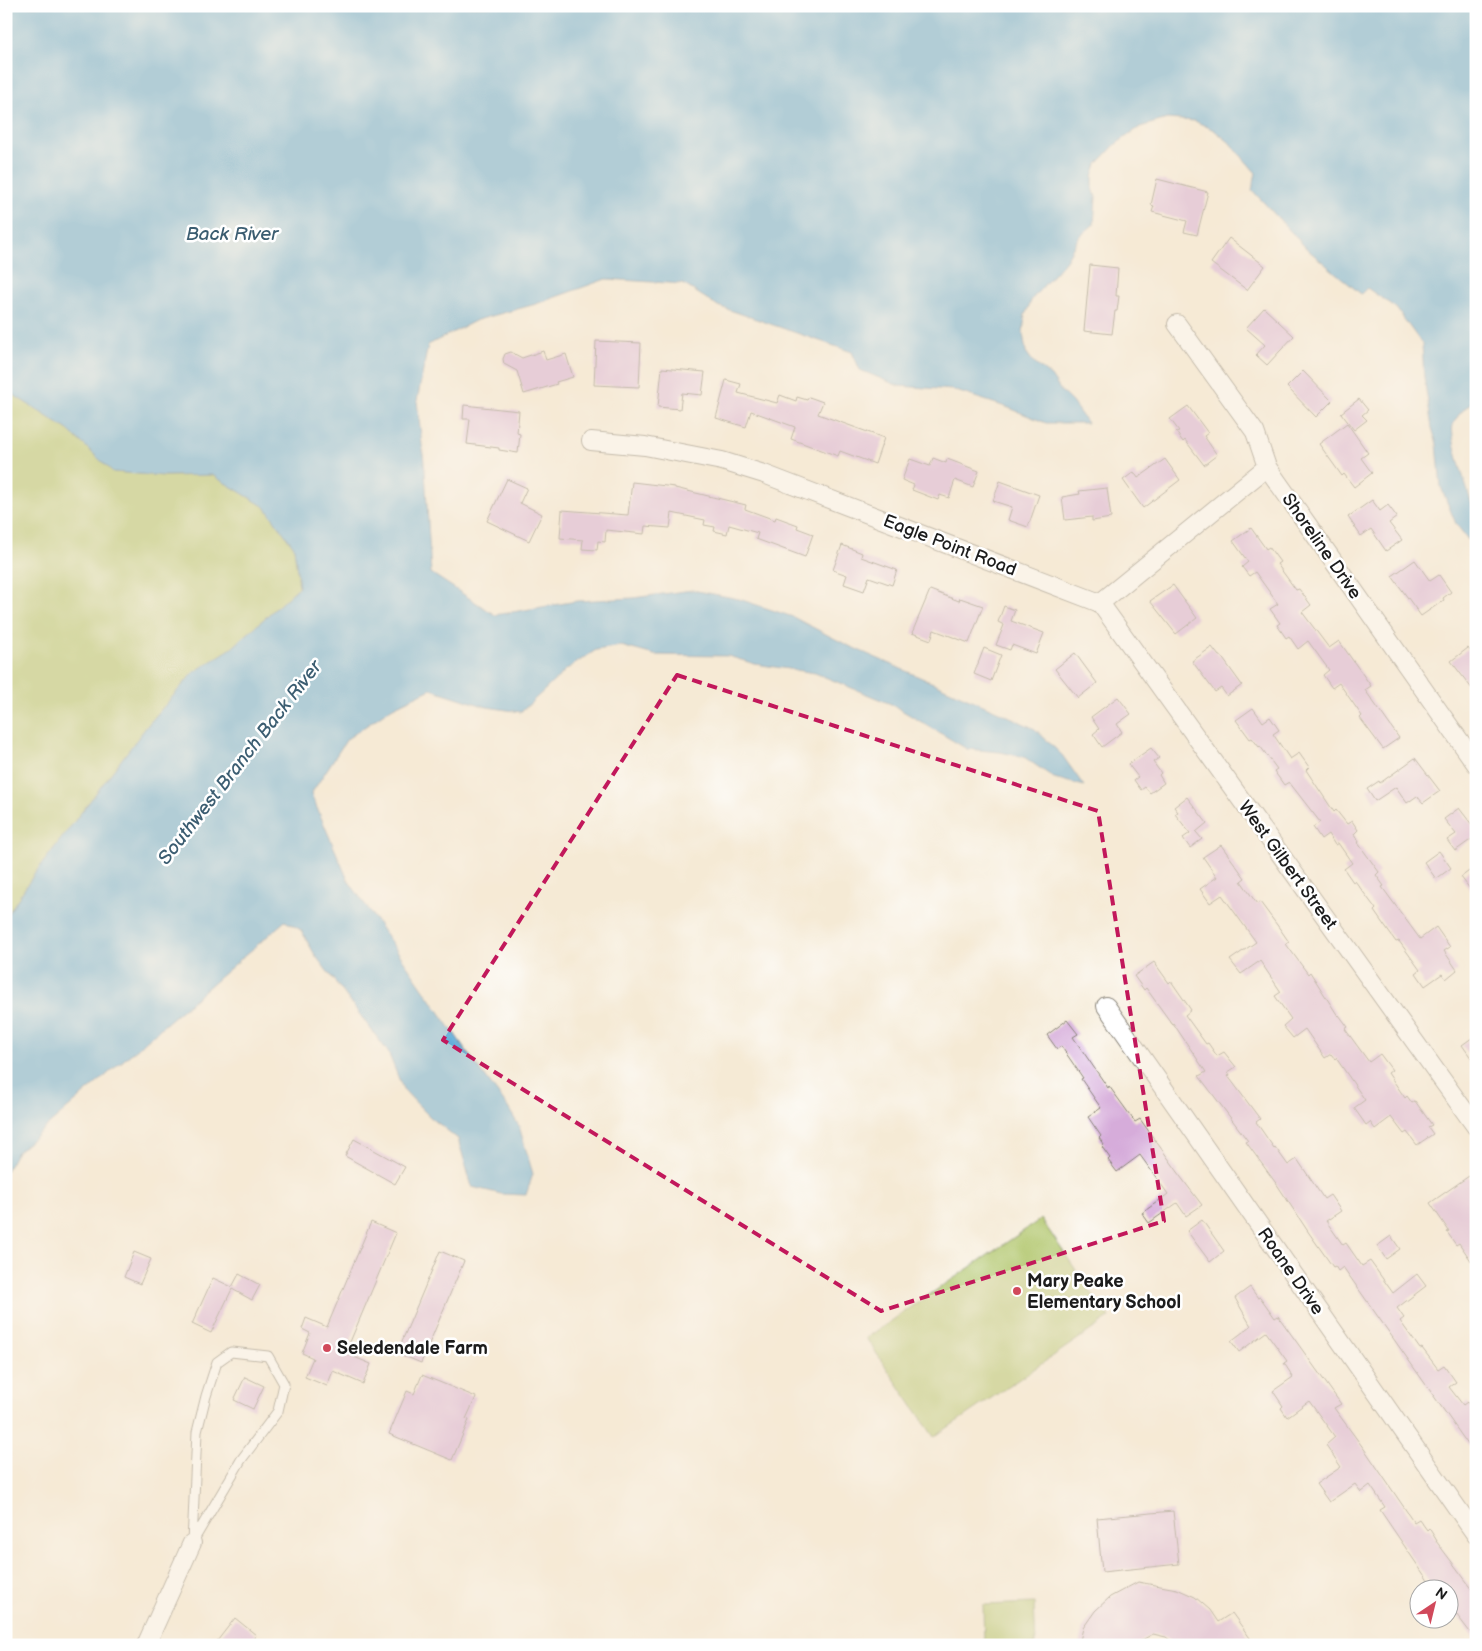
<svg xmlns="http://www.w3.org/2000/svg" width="1482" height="1651" font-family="'Balsamiq Sans',sans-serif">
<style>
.green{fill:#afc468;stroke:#667042}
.water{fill:#60acd8;stroke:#3e647a}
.building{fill:#d6acda}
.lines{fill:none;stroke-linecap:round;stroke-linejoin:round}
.lane-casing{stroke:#888378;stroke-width:11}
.street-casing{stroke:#888378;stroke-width:20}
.lane{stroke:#fff;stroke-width:9}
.street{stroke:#fff;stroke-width:18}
.marked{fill:none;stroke:#c2185b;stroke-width:4;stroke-dasharray:10 6;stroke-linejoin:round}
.poi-dot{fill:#d1495b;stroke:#fff;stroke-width:2}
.labels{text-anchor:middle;stroke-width:5;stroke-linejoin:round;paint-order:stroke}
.street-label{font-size:18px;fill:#1c1c1c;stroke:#fff}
.poi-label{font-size:18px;font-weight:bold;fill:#1c1c1c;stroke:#fff;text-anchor:start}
.water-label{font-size:19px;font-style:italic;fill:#3b5d71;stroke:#fff}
</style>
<rect width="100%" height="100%" fill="#fff"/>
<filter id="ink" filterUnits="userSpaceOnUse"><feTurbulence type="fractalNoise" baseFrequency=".02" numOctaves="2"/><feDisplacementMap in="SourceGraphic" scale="10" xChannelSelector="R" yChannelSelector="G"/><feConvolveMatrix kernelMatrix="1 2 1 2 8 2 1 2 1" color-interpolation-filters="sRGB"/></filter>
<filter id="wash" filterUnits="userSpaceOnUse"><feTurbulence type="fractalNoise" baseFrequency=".0096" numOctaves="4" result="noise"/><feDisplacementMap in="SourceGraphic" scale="20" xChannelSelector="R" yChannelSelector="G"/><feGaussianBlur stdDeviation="1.12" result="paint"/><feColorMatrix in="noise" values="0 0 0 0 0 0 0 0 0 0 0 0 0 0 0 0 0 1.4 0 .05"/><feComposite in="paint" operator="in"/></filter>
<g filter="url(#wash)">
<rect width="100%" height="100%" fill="#f5ead5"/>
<!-- green -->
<g class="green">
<path d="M6,390L68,430L113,472L165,476L212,475L265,507L294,547L299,587L232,648L194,672L147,726L33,876L6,917Z"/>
<path d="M1041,1219L1109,1318L934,1437L866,1338Z"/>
<path d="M1034,1603L1036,1645H984L983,1605Z"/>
</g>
<!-- water -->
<path class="water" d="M6,6H1476V398C1468,406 1457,414 1453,425C1449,438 1469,493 1473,509L1476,513V550L1456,524L1441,487L1437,444L1432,428L1424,377L1422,344L1396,308L1367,288L1361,294L1308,250L1252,190L1256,173L1229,142L1214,130L1195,121L1167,119L1140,127L1116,144L1097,164L1093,176V188L1096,197L1094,224L1079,237L1066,260L1032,299L1025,315L1023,333L1026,352L1034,363L1051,376L1061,391L1072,402L1087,423H1046L1009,408L953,390L899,386L860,370L852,352L718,306L683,284L606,279L536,304L477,320L428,345L417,401L425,471L431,573L495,615L577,601L633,598L692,590L739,599L793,617L847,645L1008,716L1035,729L1062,755L1084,786L1054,778L1024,757L1000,752L967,749L891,704L815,673L755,664L728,656L654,655L621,646L596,650L567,669L521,712L487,707L431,689L393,707L347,739L311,794L348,880L472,1059L507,1106L519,1126L533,1174L526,1195L501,1194L472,1187L458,1139L429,1116L403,1089L388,1052L315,955L301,930L285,921L16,1153L6,1171V917L33,876L147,726L194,672L232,648L299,587L294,547L265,507L212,475L165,476L113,472L68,430L6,390Z"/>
<g id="blocks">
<!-- building -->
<g class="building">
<path d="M1157,179L1208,192L1197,235L1184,232L1187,221L1152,212L1154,206L1151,205Z"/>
<path d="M1229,238L1265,266L1247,290L1211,263Z"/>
<path d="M1090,265L1118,268L1116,296H1119L1117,311H1115L1112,334L1084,331Z"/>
<path d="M1264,308L1294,336L1267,365L1256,355L1265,345L1246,328Z"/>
<path d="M596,341L641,343L639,387L594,385Z"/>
<path d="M543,351L546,360L566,354L573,377L556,382L557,384L524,394L517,371L504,364L503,359L505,354L511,352L522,358Z"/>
<path d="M662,368L705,372L702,395L682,393L680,409L658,407Z"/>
<path d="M1303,371L1332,401L1316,417L1287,387Z"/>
<path d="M726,380L741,384L738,393L777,403L780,395L796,401L797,397L807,400L809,397L823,402L818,414L884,438L875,464L840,451L838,456L791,439L795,427L751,411L746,427L716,418Z"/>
<path d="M1359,399L1368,410L1362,415L1367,420L1354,430L1341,413Z"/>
<path d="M464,405L519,411L517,433L520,434L518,453L499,450V448L467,444L470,419H463Z"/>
<path d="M1188,406L1208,433L1204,436L1217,455L1204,465L1185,440L1183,442L1176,432L1179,431L1170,419Z"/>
<path d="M1347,423L1368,453L1361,458L1372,473L1354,487L1344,474L1342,476L1319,444Z"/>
<path d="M933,458L946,463L947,459L979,471L973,487L955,480L949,498L940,495L938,500L912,490L914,485L902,480L910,459L930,466Z"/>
<path d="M1165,459L1180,480L1143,508L1123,480L1134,472L1138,478Z"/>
<path d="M507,479L527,488L520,503L542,514L529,541L487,521Z"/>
<path d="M1000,481L1039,495L1028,527L1008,520L1012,507L993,501Z"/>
<path d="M632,482L675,487V488L746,505L745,509L775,520L776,517L798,525L797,528L813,534L805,557L756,539L758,533L729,525L727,534L714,531L715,527L704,525L705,520L672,513L670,528L645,526L644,534L606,530L605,542L598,541L597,550L582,549L583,540L560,538L562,510L628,515Z"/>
<path d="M1107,488L1111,518L1092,521V517L1065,520L1062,497L1080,494L1079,491Z"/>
<path d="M1372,500L1380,511L1388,505L1397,517L1389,523L1402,540L1386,551L1371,529L1361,536L1348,517Z"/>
<path d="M1251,528L1266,549L1269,547L1280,562L1277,564L1296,590L1299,589L1311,605L1302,612L1329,648L1339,641L1371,686L1365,690L1399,738L1383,749L1360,718L1362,716L1339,683L1332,688L1323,675L1329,670L1308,641L1298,649L1289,636L1286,638L1277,625L1280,623L1270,609L1278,604L1255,572L1249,576L1242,567L1248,562L1233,541Z"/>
<path d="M842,545L862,553L861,557L897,570L892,585L869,577L864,591L844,584L847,575L833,570Z"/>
<path d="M1415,560L1430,581L1439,575L1451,592L1443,598L1444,600L1421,616L1392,576Z"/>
<path d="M1173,585L1197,618L1176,634L1150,601Z"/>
<path d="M930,590L959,601L960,598L983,606L969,643L934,630L931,640L912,633Z"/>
<path d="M1004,606L1015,610L1011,621L1044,633L1036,654L1012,645L1010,650L996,645L1004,625L998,622Z"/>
<path d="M1212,647L1219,656H1221L1242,685L1227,696L1221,688L1215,692L1192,661Z"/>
<path d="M984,648L1001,655L991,681L974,674Z"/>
<path d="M1468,648L1476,658V694L1451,661Z"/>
<path d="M1075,653L1097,683L1078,698L1055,669Z"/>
<path d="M1118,697L1131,714L1117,724L1122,732L1102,747L1093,734L1099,729L1091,717Z"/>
<path d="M1253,708L1263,722L1270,717L1279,730L1273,734L1290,759L1299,753L1309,767L1306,770L1334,812L1336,810L1347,824L1352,821L1358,830L1354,834L1359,842L1358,843L1379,872L1376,875L1384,886L1382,887L1420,939L1436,927L1450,947L1444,951L1457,970L1446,979L1442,974L1425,986L1416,973L1420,970L1399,941L1396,942L1381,921L1374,911L1376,909L1355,881L1353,882L1344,869L1352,863L1338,843L1335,845L1328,834L1321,839L1313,827L1320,822L1289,782L1284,785L1274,771L1277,769L1260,746L1259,747L1252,738L1250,739L1236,720Z"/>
<path d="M1151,748L1159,758L1153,762L1161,773L1159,775L1164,783L1150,793L1145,787L1141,790L1134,780L1138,777L1128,764Z"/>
<path d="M1415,758L1440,791L1423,803L1417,796L1407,803L1396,787L1375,801L1367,789L1379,781L1380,783Z"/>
<path d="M1187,797L1207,823L1196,832L1202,839L1190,848L1183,838L1190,833L1175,814L1178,812L1174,807Z"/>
<path d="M1459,808L1476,830V836L1455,851L1447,840L1456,834L1444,819Z"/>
<path d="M1221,845L1245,878L1241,881L1257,904L1260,902L1280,929L1289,942L1286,944L1308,974L1310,972L1338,1016L1339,1015L1348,1027L1345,1029L1369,1062L1380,1054L1392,1070L1388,1073L1405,1098L1407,1096L1412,1103L1415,1101L1432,1125L1428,1127L1433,1134L1417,1145L1407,1132L1404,1134L1391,1117L1375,1129L1370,1122L1366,1125L1354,1108L1365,1100L1336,1058L1335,1059L1331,1054L1325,1058L1305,1029L1293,1038L1283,1026L1291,1019L1275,996L1281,992L1260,961L1241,974L1230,960L1256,942L1222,895L1210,903L1200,889L1217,877L1203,857Z"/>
<path d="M1439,851L1451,868L1436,879L1424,862Z"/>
<path d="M1476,866V897L1461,877Z"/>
<path d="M1154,962L1169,983L1171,981L1191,1010L1185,1015L1206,1044L1208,1043L1217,1056L1224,1052L1236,1067L1228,1072L1230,1075L1228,1076L1260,1119L1256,1122L1274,1148L1275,1147L1288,1165L1297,1159L1324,1199L1330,1195L1341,1211L1326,1221L1343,1245L1346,1243L1362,1266L1370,1261L1393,1293L1417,1274L1426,1286L1397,1308L1404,1318L1400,1321L1420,1349L1422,1348L1438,1369L1444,1365L1456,1382L1449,1387L1463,1405L1467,1402L1476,1414V1456L1343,1267L1338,1271L1335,1266L1333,1267L1309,1233L1278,1186L1246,1142L1248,1141L1199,1076L1206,1072L1173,1023L1172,1024L1146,988L1144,990L1134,976Z"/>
<path d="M1067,1020L1078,1034L1073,1037L1108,1088L1109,1086L1135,1122L1140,1119L1178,1172H1177L1202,1205L1186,1216L1177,1203L1149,1223L1142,1213L1168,1194L1140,1155L1117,1172L1108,1160L1110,1158L1102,1147L1104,1145L1099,1138L1101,1136L1088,1117L1101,1108L1081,1079L1083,1078L1061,1046L1057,1049L1047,1035Z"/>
<path d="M1476,1035V1065L1462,1045Z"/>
<path d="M354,1139L405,1167L395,1184L345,1156Z"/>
<path d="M1469,1176L1476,1185V1268L1459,1243L1456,1245L1447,1232L1449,1231L1430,1203Z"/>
<path d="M1202,1220L1224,1251L1210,1262L1187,1231Z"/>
<path d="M371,1222L396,1233L350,1342L352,1343L347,1354L371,1364L363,1384L333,1371L327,1386L305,1377L313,1358L302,1353L310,1333L302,1329L306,1318L327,1327Z"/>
<path d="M1391,1236L1400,1249L1386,1259L1377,1246Z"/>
<path d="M440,1251L464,1261L421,1363L397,1353Z"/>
<path d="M134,1252L151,1259L140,1284L124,1277Z"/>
<path d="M239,1274L260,1285L252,1300L232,1289L211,1333L192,1324L213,1278L232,1287Z"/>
<path d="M1250,1287L1258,1298L1260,1297L1275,1318L1278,1316L1341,1404L1334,1408L1367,1453L1414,1522L1419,1519L1427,1530L1429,1528L1437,1541H1436L1476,1594V1640L1450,1606V1588H1433L1380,1510L1385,1507L1370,1485L1361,1492L1355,1484L1329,1502L1316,1484L1341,1467L1326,1445L1335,1437L1309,1401L1287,1417L1281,1408L1283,1406L1273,1391L1293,1377L1284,1363L1287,1361L1266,1332L1239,1352L1231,1341L1251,1326L1235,1298Z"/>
<path d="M422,1375L476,1397L466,1419L469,1420L452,1460L389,1434L407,1391L414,1394Z"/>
<path d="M245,1377L264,1386L253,1409L234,1400Z"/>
<path d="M1173,1511L1179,1564L1102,1572L1097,1518Z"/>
<path d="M1138,1582L1177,1589L1195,1597L1210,1610L1218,1622L1232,1613L1255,1645H1176L1166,1637L1153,1634L1142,1640L1137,1645H1079L1083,1628L1095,1611L1110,1597Z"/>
<path d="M235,1618L256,1635L249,1645H214Z"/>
</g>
</g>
</g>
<g filter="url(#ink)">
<use href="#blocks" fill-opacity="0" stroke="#888378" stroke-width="1"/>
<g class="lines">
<!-- lane casing -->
<g class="lane-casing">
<path id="lane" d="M231,1352L268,1356L284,1384L278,1411L241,1460L192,1543L197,1432L206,1396L217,1362Z"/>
</g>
<!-- street casing -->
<g class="street-casing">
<g id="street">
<path d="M1177,324L1255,432L1267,467L1476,764"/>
<path d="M591,441L645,446L722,461L764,474L1100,603"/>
<path d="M1100,603L1476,1127"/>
<path d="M1100,603L1267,467"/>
<path d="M1106,1006L1476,1535"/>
<path d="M146,1645L192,1543"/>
</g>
</g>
<!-- lane -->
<use href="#lane" class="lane"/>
<!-- street -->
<use href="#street" class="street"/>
</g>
</g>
<!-- marked area -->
<path d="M0 0H1482V1651H0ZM677,675L1098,811L1164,1221L881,1311L443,1040Z" fill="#f5ead5" fill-opacity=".55" fill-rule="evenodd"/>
<path class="marked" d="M677,675L1098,811L1164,1221L881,1311L443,1040Z"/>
<!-- markers -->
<g class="poi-dot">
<circle cx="1017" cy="1291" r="5"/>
<circle cx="327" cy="1348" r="5"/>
</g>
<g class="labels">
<!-- street labels -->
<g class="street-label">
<text transform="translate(950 545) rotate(21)" y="6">Eagle Point Road</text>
<text transform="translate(1322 546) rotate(55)" y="6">Shoreline Drive</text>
<text transform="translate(1288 865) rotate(54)" y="6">West Gilbert Street</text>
<text transform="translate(1291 1271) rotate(55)" y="6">Roane Drive</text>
</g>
<!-- poi labels -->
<g class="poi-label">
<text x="1027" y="1287">Mary Peake<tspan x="1027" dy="21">Elementary School</tspan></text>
<text x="337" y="1354">Seledendale Farm</text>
</g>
<!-- water labels -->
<g class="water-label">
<text x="232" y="240">Back River</text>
<text transform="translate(239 762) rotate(-52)" y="7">Southwest Branch Back River</text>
</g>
</g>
<!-- margin -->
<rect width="1482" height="1651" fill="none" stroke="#fff" stroke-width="25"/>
<!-- north arrow -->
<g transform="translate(1434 1604) rotate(35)"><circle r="24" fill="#ffffff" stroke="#a4a4a4"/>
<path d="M0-4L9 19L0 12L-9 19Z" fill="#d1495b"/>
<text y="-8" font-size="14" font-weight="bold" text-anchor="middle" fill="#1c1c1c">N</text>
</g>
</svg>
